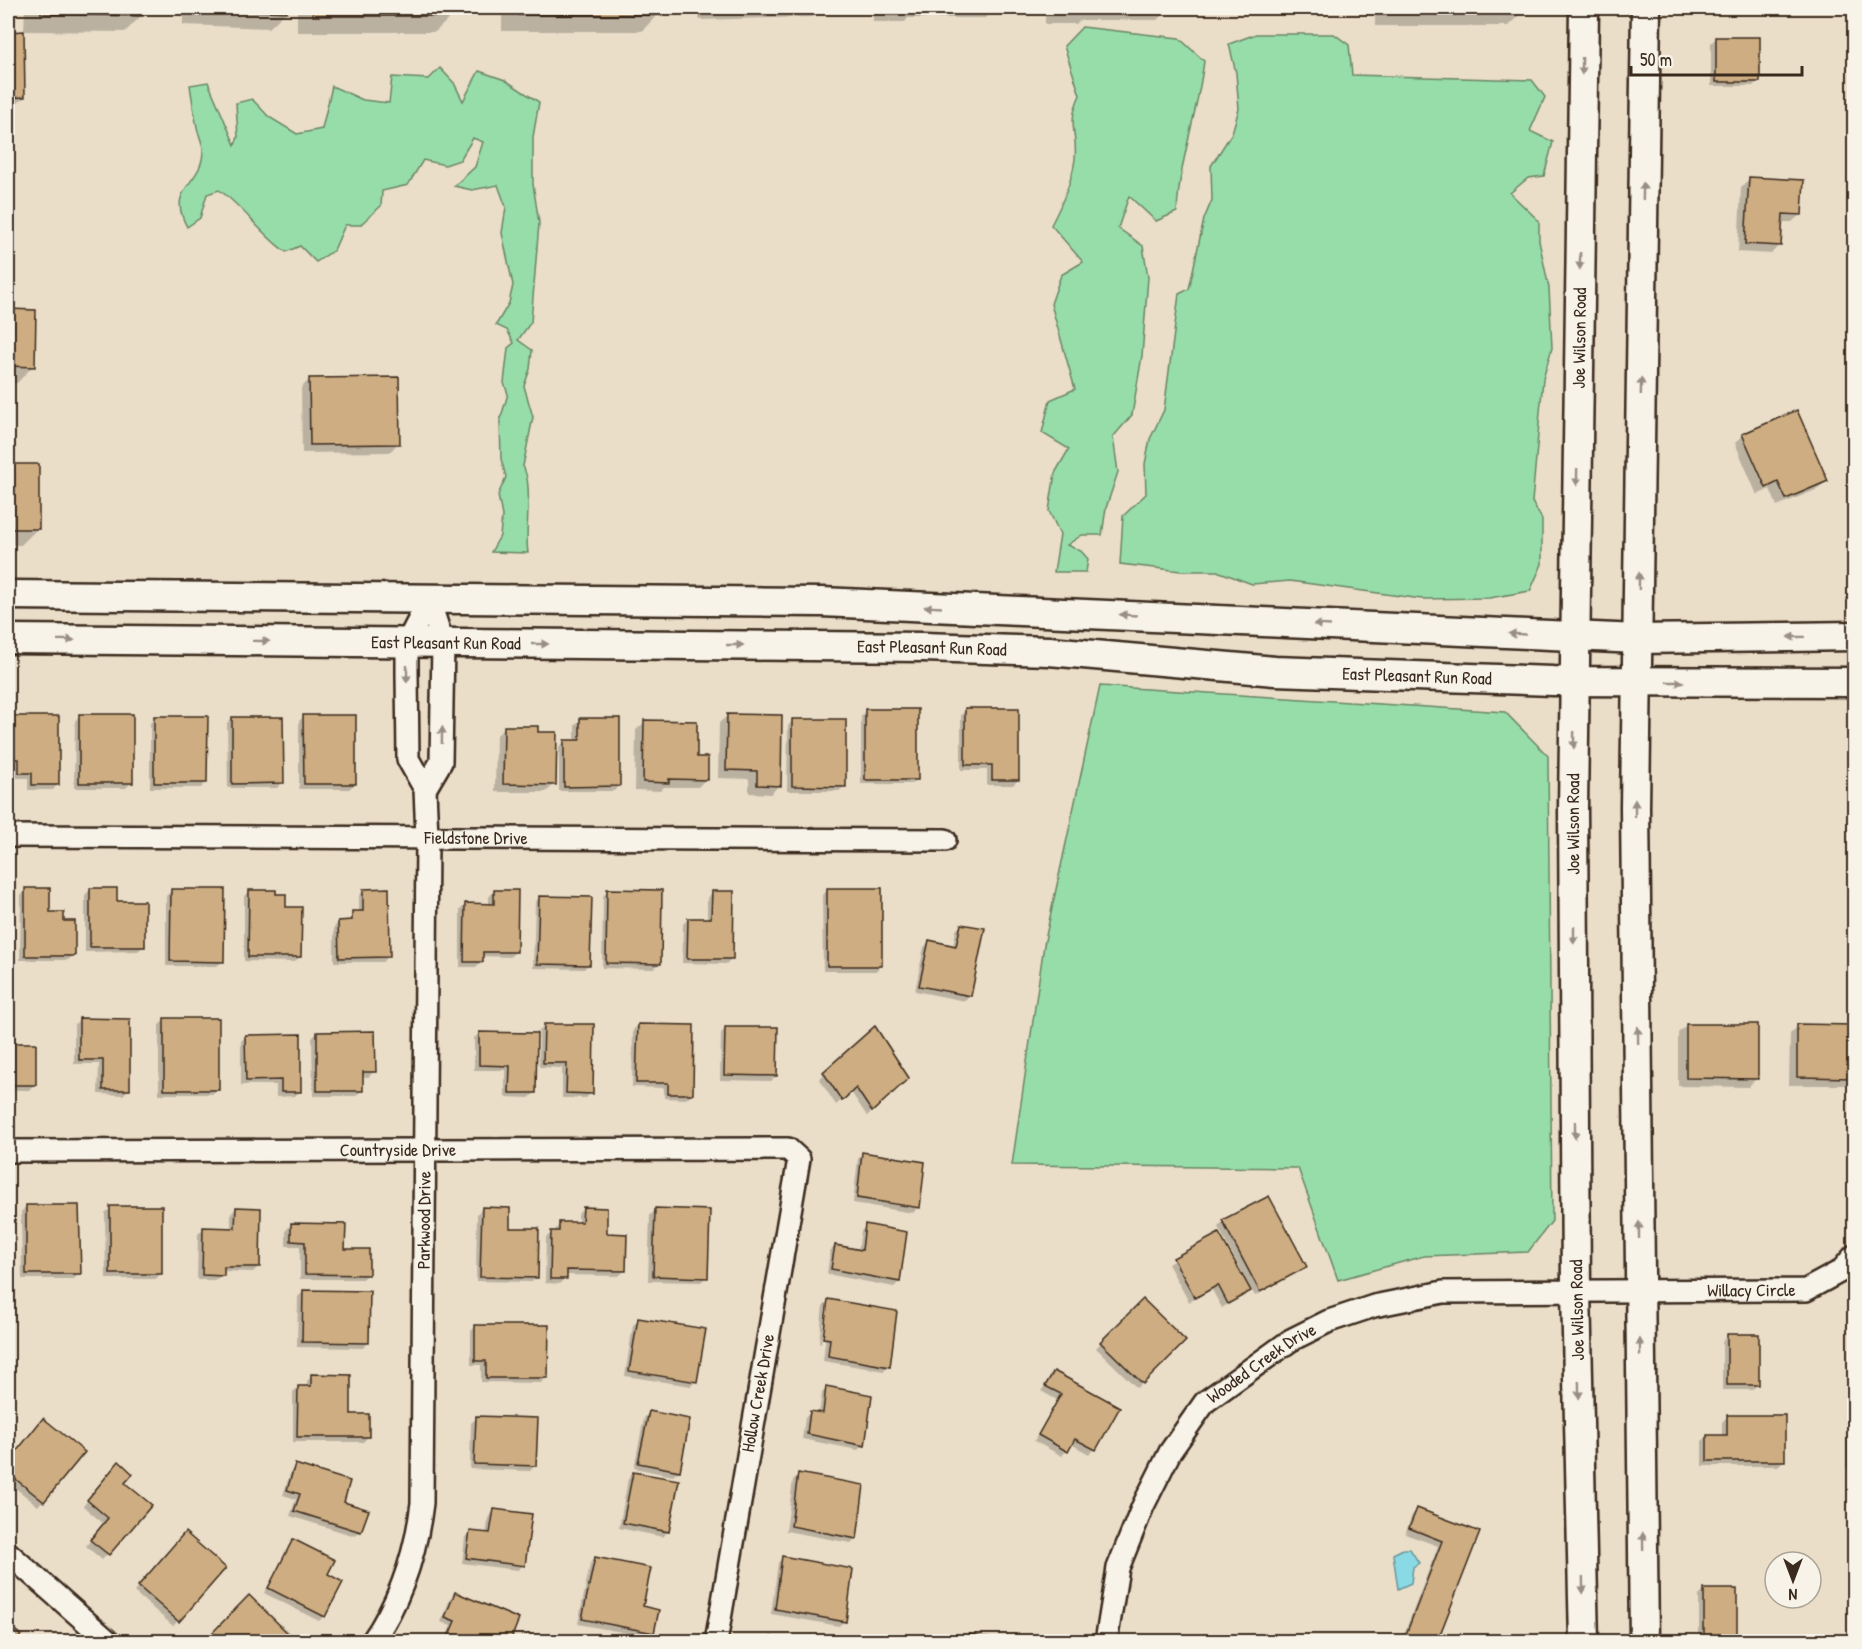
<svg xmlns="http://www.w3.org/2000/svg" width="1862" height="1649" font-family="'Patrick Hand',sans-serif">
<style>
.green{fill:#97ddaa;stroke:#698464;stroke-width:1.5}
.water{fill:#8adae6;stroke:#6a9496;stroke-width:1.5}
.shadow{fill:#0003}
.building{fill:#cdad81;stroke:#3b2a1e;stroke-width:1.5}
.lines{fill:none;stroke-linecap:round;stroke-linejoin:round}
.minor-casing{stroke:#3b2a1e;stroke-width:26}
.secondary-casing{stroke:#3b2a1e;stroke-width:33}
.minor{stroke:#f7f3e8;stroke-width:21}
.secondary{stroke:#f7f3e8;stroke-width:28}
.oneway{fill:#998e83}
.labels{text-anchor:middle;stroke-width:5;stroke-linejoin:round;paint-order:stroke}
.street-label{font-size:18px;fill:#3b2a1e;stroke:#f7f3e8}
</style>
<rect width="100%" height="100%" fill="#eadec9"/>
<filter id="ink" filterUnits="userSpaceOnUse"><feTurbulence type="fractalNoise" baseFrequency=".0167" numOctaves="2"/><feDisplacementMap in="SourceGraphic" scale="12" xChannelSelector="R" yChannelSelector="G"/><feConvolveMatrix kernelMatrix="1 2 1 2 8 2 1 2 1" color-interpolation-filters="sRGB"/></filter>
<g filter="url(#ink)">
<!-- green -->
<g class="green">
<path d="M1082,27L1179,38L1204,61C1198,112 1179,161 1177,212L1156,221L1129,196L1118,228L1143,246L1148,277L1142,356L1132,415L1113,437L1118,472L1106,508L1102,535H1082L1067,545L1081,551L1088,559L1086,572H1054L1060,534L1049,511L1055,473L1069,449L1042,433L1050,400L1075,389L1051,304L1061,275L1083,262L1051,225C1062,204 1072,182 1075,159C1078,131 1066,126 1080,95L1064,46Z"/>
<path d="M1256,34H1334L1349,45L1352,75L1532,80L1545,97L1530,131L1553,142L1544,176L1528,178L1510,193L1539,221V241L1549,288L1552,348L1543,379L1532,502L1542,519V564L1530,591L1489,598L1422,599L1290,581L1252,584L1217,571H1181L1120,564L1123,516L1146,494L1145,464L1150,439L1164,410L1179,294L1189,289L1204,219L1212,200L1211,166L1232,133L1239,109L1236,73L1229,44Z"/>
<path d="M440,68L454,83L463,101L479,71L505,80L539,102L533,137V184L539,223L531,322L518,340L532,350L530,369L524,386L533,417L523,466C534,487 524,527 528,553L491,552L500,536L502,516L498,495L506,477L501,459L500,420L508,394L504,383L508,348L514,343L507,330L496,325L509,303L513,285L502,233L506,207L498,185L472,190L454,186L475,167L483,142L473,138L460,160L445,165L423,160L408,185L382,191L381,206L360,225H345L334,250L316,262L300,246L286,252C260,234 245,208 219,190L207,194L200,218L187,227C165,186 203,186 203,150C203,143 198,134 197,127C194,113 192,99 190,85L208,82L235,145L238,137L236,103L252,99L269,117L297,134L322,129L332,86L363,100L389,103L392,77L429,79Z"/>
<path d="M1100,686L1505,712L1548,756L1552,1221L1528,1252L1424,1256L1338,1280L1298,1168L1012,1165L1044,945Z"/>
</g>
<!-- water -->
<path class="water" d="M1403,1549H1410L1419,1563L1413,1567L1411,1583L1398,1589L1393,1554Z"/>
<!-- shadow -->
<g class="shadow">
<path d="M25,8H142V15L125,32L24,31Z"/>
<path d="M183,8H286V12L269,28L183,25Z"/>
<path d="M297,8H452V16L435,32H297Z"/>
<path d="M502,8H658V14L642,31H502Z"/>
<path d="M682,8H832H821L812,17L699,20V9Z"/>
<path d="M854,8H1006L1002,11H992L985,18H908L905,22H873V10H854Z"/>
<path d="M1027,8H1180L1176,12H1166L1157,20H1080L1076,24H1045V12H1027Z"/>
<path d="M1375,8H1525V9L1508,26H1375Z"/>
<path d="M8,33H23L24,97L8,113Z"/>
<path d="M1716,38L1758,81L1753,86H1711V43Z"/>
<path d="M1750,178L1801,214L1792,222H1781L1779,245L1771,254L1738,252L1741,187Z"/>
<path d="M8,311H34L33,366L17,383H8Z"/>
<path d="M310,379L398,443L390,452L302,453L301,388Z"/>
<path d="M1743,435L1826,481L1818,489L1777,506L1770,489L1757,495L1735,443Z"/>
<path d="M8,465H38V528L21,545H8Z"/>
<path d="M966,709L1018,780L1013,785H987V770H961V715Z"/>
<path d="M866,711L917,779L911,784H861V716Z"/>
<path d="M80,715L131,783L126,788H74L75,721Z"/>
<path d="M728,715L779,785L771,794L749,793V779L718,778L719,723Z"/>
<path d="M304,716L355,784L349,789H299V721Z"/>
<path d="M8,717H58V784L53,790H28V778H15V763H8Z"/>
<path d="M155,718L206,782L201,788H150V723Z"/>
<path d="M232,718L282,783L277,788H228L227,723Z"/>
<path d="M580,720L619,785L614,791H559V747L564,742H575V725Z"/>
<path d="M793,720L845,786L839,791H787L788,726Z"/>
<path d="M645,722L695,758L706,779L698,787H664L660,791L635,790L636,730Z"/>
<path d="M504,728L555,784L546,792H495L496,736Z"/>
<path d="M26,890L49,913L63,923L74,955L68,960H20L21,895Z"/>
<path d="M90,890L115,902L144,946L138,951L85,952V895Z"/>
<path d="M172,890L223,961L217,966H166V896Z"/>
<path d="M364,890L388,957L383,962H334V927L339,922H348L353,913H359V896Z"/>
<path d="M828,890L881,965L876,971H823L822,895Z"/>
<path d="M250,891L275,896L285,908L300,957L294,962L244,961V896Z"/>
<path d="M494,891L515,952L510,957L481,956V962L476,967H460V910L466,904L489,905V897Z"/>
<path d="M608,891L659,963L654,969L602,968L603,896Z"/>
<path d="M712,893L732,958L726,964L682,963L683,924L688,919H707V898Z"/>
<path d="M540,897L589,964L584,969L533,968L535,902Z"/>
<path d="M961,925L970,996L965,1001L915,991L924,947L929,942L953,947L956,930Z"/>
<path d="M79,1020L128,1090L123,1095L98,1094L99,1064H74V1025Z"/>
<path d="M165,1020L218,1089L212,1094H159V1025Z"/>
<path d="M638,1025L692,1094L686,1099L664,1098V1088L632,1087L633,1030Z"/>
<path d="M1687,1025L1756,1079L1748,1087L1678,1086V1033Z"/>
<path d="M544,1026L591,1093L586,1098H562V1068L539,1067V1031Z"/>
<path d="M1798,1026H1854V1085H1789L1790,1034Z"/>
<path d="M726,1028L776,1076L771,1081L720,1080L721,1033Z"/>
<path d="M874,1028L907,1077L867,1116L851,1092L836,1105L819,1079Z"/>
<path d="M317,1033L374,1071L369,1077H361L362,1090L356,1096H313L312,1038Z"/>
<path d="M480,1033L535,1093L529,1098L505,1097V1070H474V1038Z"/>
<path d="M246,1036L300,1091L295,1096L276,1097V1085H241V1041Z"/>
<path d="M8,1044H35L34,1085L29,1090H8Z"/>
<path d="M863,1154L918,1207L913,1213L853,1203L858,1159Z"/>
<path d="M26,1206L80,1273L74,1279H22L21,1212Z"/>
<path d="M111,1208L161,1273L156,1279H106L105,1213Z"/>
<path d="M236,1208L258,1267L253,1272L223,1271L217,1280H197L198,1234L204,1228L231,1229V1214Z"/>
<path d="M482,1208L508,1229L536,1277L531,1282L476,1281L477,1214Z"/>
<path d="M583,1208L605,1235L624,1271L619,1276L566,1275L560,1284L545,1283L546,1237L554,1232L560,1223L578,1224V1214Z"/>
<path d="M656,1210L706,1277L701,1282L648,1281L650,1215Z"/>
<path d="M1223,1222L1306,1267L1255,1296L1251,1289L1222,1308L1212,1290L1189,1302L1168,1264L1218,1235L1243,1279L1245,1278L1218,1227Z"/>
<path d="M291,1225L344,1251L367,1274L362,1279H300V1246H286V1230Z"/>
<path d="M866,1226L899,1282L894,1287L827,1274L830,1251L835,1246L858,1251L861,1231Z"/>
<path d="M303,1292L368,1343L363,1348L297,1347L298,1297Z"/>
<path d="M828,1301L889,1366L884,1371L823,1361L829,1305H826L821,1343H819L823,1306Z"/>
<path d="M1143,1301L1184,1341L1137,1388L1096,1348Z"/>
<path d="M639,1320L696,1381L691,1386L625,1376L633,1325Z"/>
<path d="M476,1326L547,1377L541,1383L481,1382V1365H471V1331Z"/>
<path d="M1728,1335L1757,1385L1752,1390H1722V1341Z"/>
<path d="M1054,1373L1095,1449L1089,1454L1071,1444L1062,1456L1034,1441L1057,1400L1041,1391Z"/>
<path d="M312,1376L368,1437L363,1442H293V1392L298,1387H307V1381Z"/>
<path d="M827,1388L863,1445L858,1450L802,1439L805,1418L810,1412L819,1414L822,1393Z"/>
<path d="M649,1412L679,1471L673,1476L634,1468L644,1418Z"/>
<path d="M1728,1416L1784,1460L1778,1466H1702V1441L1708,1436H1722V1422Z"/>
<path d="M477,1418L535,1465L530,1471L470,1469L471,1423Z"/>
<path d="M38,1426L83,1452L38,1506L8,1482V1463Z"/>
<path d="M1851,1433H1854V1468H1846V1438Z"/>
<path d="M296,1465L342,1503L360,1531L355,1536L290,1516L296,1499L283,1495L291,1471Z"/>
<path d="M114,1469L123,1483L150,1505L102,1560L86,1546L104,1524L83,1506Z"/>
<path d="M634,1473L668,1531L663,1537L619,1528L628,1479Z"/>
<path d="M798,1475L856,1538L851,1543L786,1531L793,1480Z"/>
<path d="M1417,1510L1478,1533L1436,1642H1401L1438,1546L1405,1534L1412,1515Z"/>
<path d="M494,1511L523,1565L518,1570L462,1563L465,1537L470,1532L486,1534L489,1516Z"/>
<path d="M180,1540L178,1621L173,1626L134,1592Z"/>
<path d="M294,1541L326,1575L324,1616L319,1621L264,1593Z"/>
<path d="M783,1557L844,1621L839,1626L771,1614L778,1563Z"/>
<path d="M595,1559L641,1608L653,1632L648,1637L578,1624L590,1564Z"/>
<path d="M1704,1591L1736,1642H1699V1596Z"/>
<path d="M456,1594L508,1642H444L451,1626L441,1622L450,1599Z"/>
<path d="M249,1597L295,1642H210L208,1639Z"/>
</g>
<!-- building -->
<g class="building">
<path d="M41,8H144L143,16L41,14Z"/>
<path d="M199,8H287V12Z"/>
<rect x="313" y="8" width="140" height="8"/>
<rect x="518" y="8" width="142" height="7"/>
<rect x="1391" y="8" width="135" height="2"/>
<path d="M24,31L25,97L8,98V32Z"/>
<rect x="1716" y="37" width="44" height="45"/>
<path d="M1749,177L1804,180L1802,215L1783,214L1781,246L1745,244Z"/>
<path d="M8,309L36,310L35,367L8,366Z"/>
<path d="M399,377L400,444L310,445L309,378Z"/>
<path d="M1797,410L1828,481L1786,499L1778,482L1766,488L1742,434Z"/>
<rect x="8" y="464" width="31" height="65"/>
<path d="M965,708H1019V780H992V765H965Z"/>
<rect x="865" y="709" width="53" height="71"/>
<rect x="79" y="714" width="54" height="69"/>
<path d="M727,714L782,715L781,786L757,785V771L726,770Z"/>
<path d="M303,715H356V784H304Z"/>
<path d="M8,716H59V785H32V773H19V759H8Z"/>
<path d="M154,716H208L207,783H154Z"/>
<path d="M232,717H283L284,783L232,784Z"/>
<path d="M580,718H620V786L564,787V740H580Z"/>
<path d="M792,719H846V787L792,786Z"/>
<path d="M644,720L697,721V757H708V780L669,779V783L643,782Z"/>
<path d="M504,726H538V732H557L556,785L503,784Z"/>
<path d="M25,888H50V912H64V921H75V956H25Z"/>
<path d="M90,888H117V901H145V947H90Z"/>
<path d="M389,888L390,957L339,958L338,921L352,920V911H363V889Z"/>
<rect x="827" y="888" width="55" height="78"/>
<path d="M171,889H225L224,962L170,961Z"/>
<path d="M607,889L662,890L661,964L606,963Z"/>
<path d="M249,890H276V894H286V907H302L301,957H248Z"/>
<path d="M494,890H518L517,952H483V962H464L465,903L494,904Z"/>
<path d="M712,891H734L733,959H687L688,918H711Z"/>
<path d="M539,896L592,897L590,965L537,964Z"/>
<path d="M961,924L985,928L971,996L919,986L929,940L956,946Z"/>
<path d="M79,1018L130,1019V1090H103V1060H79Z"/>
<rect x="164" y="1018" width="55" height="72"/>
<path d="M544,1024H594L593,1094L566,1093L567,1063H543Z"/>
<path d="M638,1024L694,1025L693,1094H668V1083H636Z"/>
<path d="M1686,1024H1758V1079L1686,1078Z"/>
<path d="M1797,1024L1854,1025V1078L1797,1077Z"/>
<path d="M875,1026L909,1078L872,1112L856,1088L842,1101L823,1072Z"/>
<path d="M725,1027H778L777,1076L724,1075Z"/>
<path d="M375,1031L376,1072H363V1091H317V1032Z"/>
<path d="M479,1032L537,1033L536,1093H509L510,1066L479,1065Z"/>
<path d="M301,1034V1092H281V1080L246,1081L245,1035Z"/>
<rect x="8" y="1043" width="28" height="42"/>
<path d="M862,1152L925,1162L920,1208L857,1198Z"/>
<path d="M1269,1196L1307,1267L1260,1292L1222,1220Z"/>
<path d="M26,1205H79L81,1274H26Z"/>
<rect x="110" y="1206" width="52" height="68"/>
<path d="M236,1207L261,1208L260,1267H224V1276L202,1275L203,1227L235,1228Z"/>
<path d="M482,1207L510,1208V1228H539L538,1278L480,1277Z"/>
<path d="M583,1207L607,1208V1233L627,1234L626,1271L567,1270V1279H550L551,1231H559V1222H582Z"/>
<path d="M655,1208L710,1210L708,1278L653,1276Z"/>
<path d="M291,1223L346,1224L345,1249H369V1275L305,1274V1242L291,1241Z"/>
<path d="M865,1224L907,1232L900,1282L831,1269L835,1245L862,1250Z"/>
<path d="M1219,1233L1251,1291L1228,1304L1218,1285L1195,1298L1173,1258Z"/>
<path d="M303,1290L370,1291L369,1343L302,1342Z"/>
<path d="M828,1299L897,1311L890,1367L828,1356L830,1339L823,1338Z"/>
<path d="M1143,1299L1186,1341L1143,1384L1100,1342Z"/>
<path d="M638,1318L706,1329L697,1382L629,1371Z"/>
<path d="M475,1325H549L548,1378H486V1361H475Z"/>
<rect x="1727" y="1334" width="32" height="51"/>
<path d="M1054,1371L1120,1407L1096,1450L1075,1439L1068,1452L1038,1435L1061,1394L1045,1386Z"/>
<path d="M311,1374L351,1375V1414H369V1437H297L298,1386H311Z"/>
<path d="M826,1386L872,1395L865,1446L807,1434L810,1411L823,1413Z"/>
<path d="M649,1411L690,1419L680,1471L638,1463Z"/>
<path d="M1727,1415H1785V1461H1707V1435H1727Z"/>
<path d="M476,1416L538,1418L536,1466L474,1464Z"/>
<path d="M43,1418L85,1452L44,1502L8,1473V1462Z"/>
<rect x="1850" y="1431" width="4" height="32"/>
<path d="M119,1461L133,1474L125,1483L152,1505L109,1555L90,1540L108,1518L87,1500Z"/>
<path d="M295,1464L350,1481L344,1502L369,1510L361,1532L294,1511L300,1494L287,1490Z"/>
<path d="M633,1472L679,1480L669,1532L623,1523Z"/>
<path d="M798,1473L864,1485L857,1539L791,1526Z"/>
<path d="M1417,1508L1480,1532L1437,1642H1403L1442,1541L1409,1528Z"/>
<path d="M494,1509L532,1514L525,1566L466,1558L470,1531L490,1533Z"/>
<path d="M185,1532L226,1568L179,1622L138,1586Z"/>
<path d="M293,1539L335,1560L328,1574L343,1582L325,1617L268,1588Z"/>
<path d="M782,1556L853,1569L846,1622L775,1609Z"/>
<path d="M595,1557L651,1568L643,1606L659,1610L654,1633L582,1619Z"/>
<rect x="1704" y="1589" width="33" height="53"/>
<path d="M455,1592L519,1619L510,1642H446L455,1621L445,1617Z"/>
<path d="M249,1595L297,1642H221L212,1633Z"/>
<path d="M8,1625L21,1635L16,1642H8Z"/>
<path d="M968,1634L1005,1642H966Z"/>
<path d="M771,1637L796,1642H771Z"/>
</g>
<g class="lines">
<!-- minor casing -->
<g class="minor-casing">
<g id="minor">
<path d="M425,789L441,762L443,643L429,600"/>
<path id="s1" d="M8,836L945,840"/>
<path id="s2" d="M8,1151L788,1149L799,1159L716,1642"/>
<path d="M8,1553L109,1642"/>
<path id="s3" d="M372,1642C401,1600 416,1553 422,1503L427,837L425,789L408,759L407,674V643L429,600"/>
<path id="s4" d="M1106,1642L1118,1568L1143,1506L1170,1452L1205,1402L1291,1340L1329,1321L1374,1306L1443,1292L1806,1290L1841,1271L1854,1256"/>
</g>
</g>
<!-- secondary casing -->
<g class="secondary-casing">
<g id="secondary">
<path d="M8,595L822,602L1638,639L1854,636"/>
<path id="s5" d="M8,639L923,647L1049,651L1275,671L1553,681L1854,682"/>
<path id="s6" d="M1584,1642L1576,1290L1573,808L1584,8"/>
<path d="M1644,1642L1635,808L1646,8"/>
</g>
</g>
<!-- minor -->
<use href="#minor" class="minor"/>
<!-- secondary -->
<use href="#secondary" class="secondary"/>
</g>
<!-- one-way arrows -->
<defs><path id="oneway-solid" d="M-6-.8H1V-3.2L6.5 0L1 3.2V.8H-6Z" transform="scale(1.5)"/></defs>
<g class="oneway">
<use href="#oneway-solid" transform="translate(1582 66) rotate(91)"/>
<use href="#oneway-solid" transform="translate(1643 191) rotate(-89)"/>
<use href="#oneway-solid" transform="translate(1580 261) rotate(91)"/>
<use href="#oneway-solid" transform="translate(1641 386) rotate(-89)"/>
<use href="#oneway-solid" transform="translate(1577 477) rotate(91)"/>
<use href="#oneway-solid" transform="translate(1639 581) rotate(-89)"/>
<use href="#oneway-solid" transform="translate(933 607) rotate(-177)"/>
<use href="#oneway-solid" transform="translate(1128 615) rotate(-177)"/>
<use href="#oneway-solid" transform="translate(1322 625) rotate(-177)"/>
<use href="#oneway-solid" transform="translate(1517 634) rotate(-177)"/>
<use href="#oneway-solid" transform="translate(1796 637) rotate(179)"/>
<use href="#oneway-solid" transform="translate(66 640) rotate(1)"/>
<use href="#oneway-solid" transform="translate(261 641) rotate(1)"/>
<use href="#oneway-solid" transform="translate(540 644)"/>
<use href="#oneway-solid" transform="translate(735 645)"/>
<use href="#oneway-solid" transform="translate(407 674) rotate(90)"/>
<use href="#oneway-solid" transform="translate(1675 682)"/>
<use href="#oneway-solid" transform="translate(442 735) rotate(-89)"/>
<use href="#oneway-solid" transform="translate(1574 740) rotate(91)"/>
<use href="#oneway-solid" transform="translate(1635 808) rotate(-90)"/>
<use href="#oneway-solid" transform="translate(1574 935) rotate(90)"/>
<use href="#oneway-solid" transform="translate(1638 1035) rotate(-91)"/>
<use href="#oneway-solid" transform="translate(1575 1130) rotate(90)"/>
<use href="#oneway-solid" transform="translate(1639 1230) rotate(-90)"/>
<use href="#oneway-solid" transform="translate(1640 1347) rotate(-91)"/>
<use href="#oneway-solid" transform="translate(1579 1390) rotate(89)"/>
<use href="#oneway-solid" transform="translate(1643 1541) rotate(-91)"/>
<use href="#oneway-solid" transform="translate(1583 1585) rotate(89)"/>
</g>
</g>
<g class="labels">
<!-- street labels -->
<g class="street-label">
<text dy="6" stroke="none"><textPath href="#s6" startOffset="1304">Joe Wilson Road</textPath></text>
<text dy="6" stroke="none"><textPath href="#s5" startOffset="438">East Pleasant Run Road</textPath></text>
<text dy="6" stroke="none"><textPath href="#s5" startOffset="924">East Pleasant Run Road</textPath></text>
<text dy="6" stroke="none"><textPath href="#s5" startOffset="1410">East Pleasant Run Road</textPath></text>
<text dy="6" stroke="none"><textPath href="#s6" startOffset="818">Joe Wilson Road</textPath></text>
<text dy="6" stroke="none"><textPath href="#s1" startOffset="468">Fieldstone Drive</textPath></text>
<text dy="6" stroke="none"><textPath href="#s2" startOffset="390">Countryside Drive</textPath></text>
<text dy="6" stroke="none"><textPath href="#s3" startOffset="432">Parkwood Drive</textPath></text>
<text dy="6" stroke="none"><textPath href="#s4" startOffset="838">Willacy Circle</textPath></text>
<text transform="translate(1577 1310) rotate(-91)" y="6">Joe Wilson Road</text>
<text dy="6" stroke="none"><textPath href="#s4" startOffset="332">Wooded Creek Drive</textPath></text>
<text transform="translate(758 1393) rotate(-80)" y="6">Hollow Creek Drive</text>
</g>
</g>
<!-- margin -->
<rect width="1862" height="1649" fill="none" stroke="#f7f3e8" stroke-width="30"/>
<rect x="15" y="15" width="1832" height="1619" fill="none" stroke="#3b2a1e" stroke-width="2" filter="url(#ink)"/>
<!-- north arrow -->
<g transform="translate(1793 1580) rotate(180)"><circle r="28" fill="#f7f3e8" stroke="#aca397" stroke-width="1.5"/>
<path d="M0-4.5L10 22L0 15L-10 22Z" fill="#3b2a1e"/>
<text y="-9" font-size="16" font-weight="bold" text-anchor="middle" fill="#3b2a1e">N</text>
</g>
<!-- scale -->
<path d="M1631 66v9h171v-9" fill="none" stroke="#3b2a1e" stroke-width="3"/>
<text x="1640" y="66" font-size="18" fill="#3b2a1e" stroke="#f7f3e8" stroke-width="4.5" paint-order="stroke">50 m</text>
</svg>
